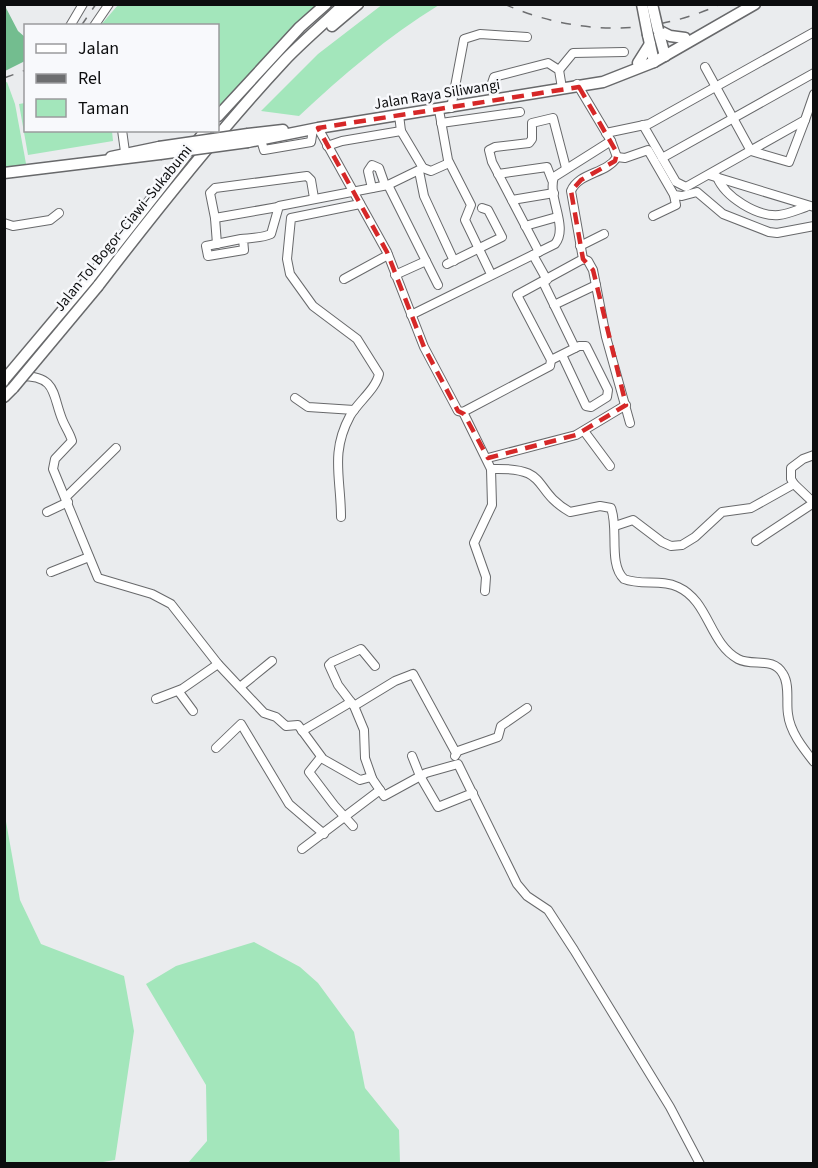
<svg xmlns="http://www.w3.org/2000/svg" width="818" height="1168" font-family="'Source Sans 3',sans-serif">
<style>
.green{fill:#a3e6bb}
.forest{fill:#73bd8f}
.lines{fill:none;stroke-linecap:round;stroke-linejoin:round}
.minor-casing{stroke:#68696b;stroke-width:10}
.highway-casing{stroke:#68696b;stroke-width:13}
.minor{stroke:#fff;stroke-width:8}
.highway{stroke:#fff;stroke-width:10}
.rail{stroke:#6d6e70;stroke-width:1.5;stroke-dasharray:10 10;stroke-linecap:butt}
.highway-bridge-casing{stroke:#68696b;stroke-width:13;stroke-linecap:butt}
.highway-bridge{stroke:#fff;stroke-width:10}
.marked{fill:none;stroke:#d62828;stroke-width:4.5;stroke-dasharray:12 8;stroke-linejoin:round}
.labels{text-anchor:middle;stroke-width:5;stroke-linejoin:round;paint-order:stroke}
.street-label{font-size:15px;fill:#0c0d0e;stroke:#f8f9fc}
</style>
<rect width="100%" height="100%" fill="#eaecee"/>
<!-- green -->
<g class="green">
<path d="M383,4L439,5C387,37 343,75 299,116L261,111L318,54Z"/>
<path d="M118,5H321L218,110V26H100Z"/>
<path d="M7,82L15,104L27,169L5,172L4,83Z"/>
<path d="M25,103L26,130L112,131L113,141L28,155L19,104Z"/>
<path d="M5,816L20,900L41,944L124,976L134,1031L115,1160L91,1164L5,1163Z"/>
<path d="M254,942L300,967L318,983L354,1032L365,1088L399,1130L400,1163H188L207,1141L206,1085L146,984L176,966Z"/>
</g>
<!-- forest -->
<path class="forest" d="M5,6L18,31L26,38L25,61L5,71Z"/>
<g class="lines">
<!-- minor casing -->
<g class="minor-casing">
<g id="minor">
<path d="M70,26L83,4"/>
<path d="M94,26L109,4"/>
<path d="M705,67L751,151L789,162L805,120"/>
<path d="M559,70L573,53L624,52"/>
<path d="M494,100L492,83L494,77L548,63L559,70L562,88"/>
<path d="M451,108L464,39L480,34L527,37"/>
<path d="M439,110L448,160L471,205L465,220L491,274"/>
<path d="M399,115L401,131L423,168L431,171L449,163"/>
<path d="M441,123L520,112"/>
<path d="M643,125L676,182L686,187L805,120L814,94"/>
<path d="M318,128L387,252L424,347L458,411L463,412L550,366L551,360L517,295L583,259L571,191C579,172 607,174 617,157L611,141L577,84"/>
<path d="M122,130L126,159"/>
<path d="M606,133L649,124L814,32"/>
<path d="M261,140L264,150L311,142L313,129"/>
<path d="M327,146L342,141L401,131"/>
<path d="M617,157L625,158L648,150L674,195L682,196L697,192L723,214L769,232L777,233L814,226"/>
<path d="M662,158L814,73"/>
<path d="M419,171L424,196L454,261"/>
<path d="M498,174L547,167L552,180"/>
<path d="M709,175L814,207"/>
<path d="M717,177C725,197 757,217 779,215C788,214 797,210 806,207"/>
<path d="M388,185L438,285"/>
<path d="M372,188L368,171L372,165L379,168L385,185"/>
<path d="M512,200L554,193"/>
<path d="M278,207L215,218L210,193L215,188L307,176L311,180L314,198"/>
<path d="M653,216L676,205L674,195"/>
<path d="M215,218L217,244"/>
<path d="M4,223L13,226L50,220L59,213"/>
<path d="M525,226L557,217"/>
<path d="M243,239L244,250L208,256L206,246L241,239C250,238 262,238 271,234L279,206L388,185L423,168"/>
<path d="M580,246L604,234"/>
<path d="M539,252L492,162L489,150L495,147L529,143L532,139V123L553,118L566,168"/>
<path d="M533,255L547,280"/>
<path d="M583,259L588,261L593,270L606,337L630,423"/>
<path d="M447,264L502,237L488,210L482,208"/>
<path d="M395,275L426,261"/>
<path d="M344,279L388,255"/>
<path d="M543,282L575,348"/>
<path d="M554,305L596,285"/>
<path d="M411,315L555,244C569,227 547,197 554,177L611,141"/>
<path d="M551,360L579,346H586L608,390L607,397L591,407L586,406L562,355"/>
<path d="M21,376C57,376 52,394 62,419C65,427 70,433 72,441L55,459L53,469L98,578L152,594L171,604L218,664L264,713L276,717L286,726L298,725L323,759L360,780L371,777L384,796L426,773L458,764L517,884L527,896L548,910L574,950L670,1107L700,1164"/>
<path d="M295,398L308,407L354,410"/>
<path d="M463,412L491,469C552,467 530,489 570,512L600,506L611,508C619,529 608,564 624,579C641,586 661,579 678,587C709,601 709,643 738,659C753,667 773,656 783,674C790,685 786,702 788,714C790,732 803,748 814,762"/>
<path d="M584,431L610,466"/>
<path d="M488,458L576,435L626,405"/>
<path d="M794,484L814,503"/>
<path d="M66,497L116,448"/>
<path d="M47,512L68,502"/>
<path d="M341,517C341,478 330,453 350,416C358,402 376,389 379,374L357,339L313,306L290,274L287,259L291,218L360,204"/>
<path d="M615,526L633,520L662,542L671,546L682,545L695,537L722,512L751,508L794,484L791,479V468L803,459L814,455"/>
<path d="M756,541L812,504"/>
<path d="M51,572L89,557"/>
<path d="M485,591L486,577L474,543L492,505L491,469"/>
<path d="M240,687L272,661"/>
<path d="M179,692L193,711"/>
<path d="M156,699L182,689L218,664"/>
<path d="M354,706L395,681L413,674L456,753"/>
<path d="M302,731L351,702"/>
<path d="M216,748L241,724L289,804L324,834"/>
<path d="M412,756L420,776L438,807L473,793"/>
<path d="M455,756L458,751L498,737L501,726L527,708"/>
<path d="M321,757L309,772L334,805L353,826"/>
<path d="M372,778L365,758L364,730L354,706L338,685L329,665L332,662L361,649L375,666"/>
<path d="M302,849L380,790"/>
</g>
</g>
<!-- highway casing -->
<g class="highway-casing">
<g id="highway">
<path d="M332,26L358,4"/>
<path d="M658,30L670,36L685,38"/>
<path d="M658,30L665,56"/>
<path d="M648,35L654,62"/>
<path d="M638,63L650,44"/>
<path d="M218,116L300,27L326,4"/>
<path d="M248,134L283,130"/>
<path d="M248,142L318,128L603,82L654,62L755,4"/>
<path d="M111,157L159,147"/>
<path d="M4,173L160,154"/>
<path d="M89,279L206,130"/>
<path d="M98,286C157,209 218,132 284,61C303,41 325,23 344,4"/>
<path d="M4,397L13,388"/>
</g>
</g>
<!-- minor -->
<use href="#minor" class="minor"/>
<!-- highway -->
<use href="#highway" class="highway"/>
<!-- rail -->
<g class="rail">
<path d="M504,4C575,35 650,37 721,4"/>
<path d="M81,26L96,4"/>
<path d="M4,78L26,70"/>
</g>
<!-- highway-bridge casing -->
<g class="highway-bridge-casing">
<g id="highway-bridge">
<path d="M642,4L648,35"/>
<path d="M652,4L658,30"/>
<path d="M159,147L248,134"/>
<path d="M160,154L248,142"/>
<path d="M4,380L89,279"/>
<path d="M13,388L98,286"/>
</g>
</g>
<!-- highway-bridge -->
<use href="#highway-bridge" class="highway-bridge"/>
</g>
<!-- marked area -->
<path class="marked" d="M579,87L617,153L615,161L581,180L571,191L583,259L593,270L626,405L576,435L488,458L464,414L458,411L424,347L387,252L318,128Z"/>
<g class="labels">
<!-- street labels -->
<g class="street-label">
<text transform="translate(437 94) rotate(-9)" y="5">Jalan Raya Siliwangi</text>
<text transform="translate(123 228) rotate(-51)" y="5">Jalan Tol Bogor–Ciawi–Sukabumi</text>
</g>
</g>
<!-- border -->
<rect width="818" height="1168" fill="none" stroke="#0c0d0e" stroke-width="12"/>
<!-- legend -->
<rect x="24" y="24" width="195" height="108" fill="#f8f9fc" stroke="#9a9b9d" stroke-width="1.5"/>
<rect x="36" y="44" width="30" height="9" fill="#ffffff" stroke="#9a9b9d" stroke-width="1.5"/>
<text x="78" y="54" font-size="18" fill="#0c0d0e">Jalan</text>
<rect x="36" y="74" width="30" height="9" fill="#6d6e70" stroke="#9a9b9d" stroke-width="1.5"/>
<text x="78" y="84" font-size="18" fill="#0c0d0e">Rel</text>
<rect x="36" y="99" width="30" height="18" fill="#a3e6bb" stroke="#9a9b9d" stroke-width="1.5"/>
<text x="78" y="114" font-size="18" fill="#0c0d0e">Taman</text>
</svg>
